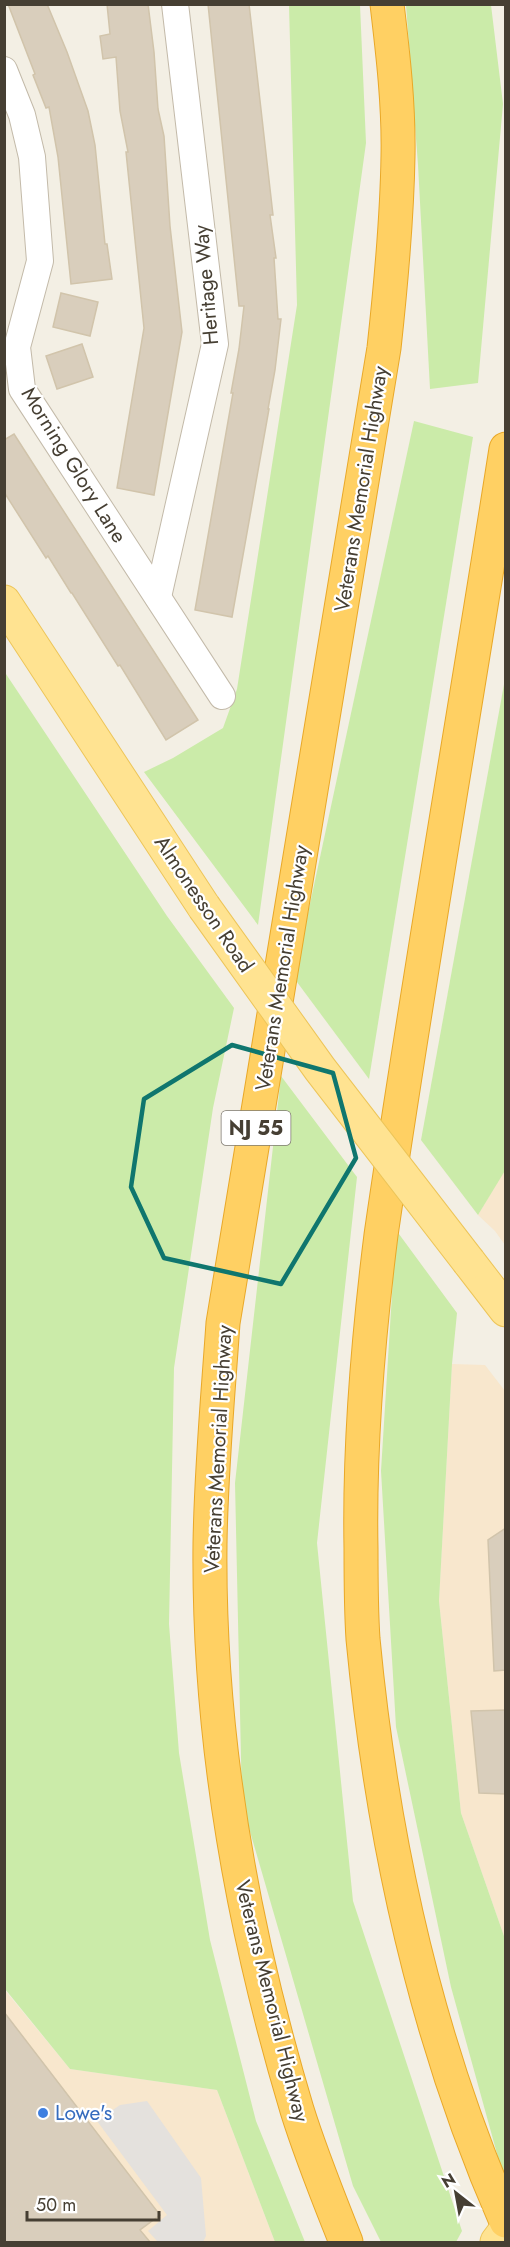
<svg xmlns="http://www.w3.org/2000/svg" width="510" height="2247" font-family="Jost,sans-serif">
<style>
.commercial{fill:#f8e7cd}
.green{fill:#cbeba9}
.parking{fill:#e4e1dd}
.building{fill:#d9cebc;stroke:#d1c4ab;stroke-width:1.5}
.lines{fill:none;stroke-linecap:round;stroke-linejoin:round}
.minor-casing{stroke:#c3baa9;stroke-width:28}
.major-casing{stroke:#edc559;stroke-width:35}
.highway-casing{stroke:#e9a828;stroke-width:35}
.minor{stroke:#fff;stroke-width:26}
.major{stroke:#ffe391;stroke-width:33}
.highway{stroke:#ffd063;stroke-width:33}
.major-bridge-casing{stroke:#edc559;stroke-width:35;stroke-linecap:butt}
.major-bridge{stroke:#ffe391;stroke-width:33}
.marked{fill:none;stroke:#0f766e;stroke-width:4.5;stroke-linejoin:round}
.shop-dot{fill:#3f7fe0;stroke:#fff;stroke-width:2}
.labels{text-anchor:middle;stroke-width:4.5;stroke-linejoin:round;paint-order:stroke}
.shield{fill:#fff;stroke:#7e7970;stroke-width:1.5}
.shield-label{font-size:20px;font-weight:bold;fill:#463f33}
.street-label{font-size:21px;fill:#463f33;stroke:#fff}
.shop-label{font-size:21px;fill:#366cbe;stroke:#fff;text-anchor:start}
</style>
<rect width="100%" height="100%" fill="#f3efe4"/>
<!-- commercial -->
<g class="commercial">
<path d="M505,1169V1245L495,1231L478,1215Z"/>
<path d="M452,1364L485,1365L505,1391V1939L461,1813L439,1601Z"/>
<path d="M4,1989L70,2069L217,2090L275,2242H5Z"/>
</g>
<!-- green -->
<g class="green">
<path d="M289,5H360L366,143L258,925L144,772L173,758L223,728L237,689L297,305Z"/>
<path d="M406,5H491L503,104L478,383L430,389L418,165Z"/>
<path d="M414,421L473,437L369,1079L294,978Z"/>
<path d="M4,671L167,916L234,1008L213,1108L174,1368L169,1624L179,1753L210,1940L256,2121L305,2242H275L217,2090L70,2069L5,1989Z"/>
<path d="M505,679L506,1169L478,1215L421,1140Z"/>
<path d="M281,1076L357,1177L317,1543L353,1901L462,2231L456,2242H381L353,2186L242,1804L235,1483Z"/>
<path d="M396,1230L457,1313L452,1364L439,1601L461,1813L505,1939L504,2179L451,1987L396,1727L381,1471Z"/>
</g>
<!-- parking -->
<path class="parking" d="M147,2101L201,2178L206,2236L203,2242H158L148,2231L167,2215L97,2121L120,2105Z"/>
<!-- building -->
<g class="building">
<path d="M8,4H47L67,52L88,111L95,145L105,244H107L112,279L71,284L58,157L49,107L46,108L33,75L35,74Z"/>
<path d="M107,4H148L154,52L158,109L164,136L170,226L182,332L154,495L117,488L144,328L126,152H128L120,111L116,57L103,59L100,36L110,34Z"/>
<path d="M208,4H249L273,215H270L276,258H274L278,319H281L275,370L268,409H269L232,617L195,610L233,393H231L239,349L244,306H239Z"/>
<path d="M61,293L98,302L90,336L53,327Z"/>
<path d="M82,344L93,377L57,389L46,356Z"/>
<path d="M14,434L198,720L166,740L120,665L118,666L72,593H71L48,556L46,558L4,492V440Z"/>
<path d="M506,1528V1670L494,1671L488,1540Z"/>
<path d="M506,1710V1794L479,1793L471,1711Z"/>
<path d="M4,2012L160,2215L140,2230L150,2242H4Z"/>
</g>
<g class="lines">
<!-- minor casing -->
<g class="minor-casing">
<g id="minor">
<path d="M4,70L22,115L32,157L40,261L17,347L22,389L222,696"/>
<path d="M158,597L215,344L175,4"/>
</g>
</g>
<!-- major casing -->
<g class="major-casing">
<g id="major">
<path d="M4,602L204,907"/>
<path d="M469,1262L506,1310"/>
<path d="M497,2242L506,2230"/>
</g>
</g>
<!-- highway casing -->
<g class="highway-casing">
<g id="highway">
<path d="M506,449C465,712 419,973 381,1235C368,1339 359,1443 361,1548C361,1578 361,1609 363,1639C382,1838 425,2037 506,2221"/>
<path d="M346,2242C329,2199 311,2155 297,2110C242,1927 208,1735 210,1544C211,1470 218,1396 223,1323L384,348C391,284 397,220 398,156C399,106 393,54 387,4"/>
</g>
</g>
<!-- minor -->
<use href="#minor" class="minor"/>
<!-- major -->
<use href="#major" class="major"/>
<!-- highway -->
<use href="#highway" class="highway"/>
<!-- major-bridge casing -->
<g class="major-bridge-casing">
<path id="major-bridge" d="M204,907L320,1069L469,1262"/>
</g>
<!-- major-bridge -->
<use href="#major-bridge" class="major-bridge"/>
</g>
<!-- marked area -->
<path class="marked" d="M232,1045L333,1073L356,1158L281,1284L164,1258L131,1187L144,1099Z"/>
<!-- markers -->
<circle class="shop-dot" cx="43" cy="2113" r="6"/>
<g class="labels">
<!-- shield labels -->
<rect class="shield" x="221.5" y="1111" width="69" height="34" rx="4.5"/>
<g class="shield-label">
<text x="256" y="1135">NJ 55</text>
</g>
<!-- street labels -->
<g class="street-label">
<text transform="translate(206 285) rotate(-95)" y="7">Heritage Way</text>
<text transform="translate(74 465) rotate(58)" y="7">Morning Glory Lane</text>
<text transform="translate(361 489) rotate(-81)" y="7">Veterans Memorial Highway</text>
<text transform="translate(204 904) rotate(56)" y="7">Almonesson Road</text>
<text transform="translate(282 968) rotate(-81)" y="7">Veterans Memorial Highway</text>
<text transform="translate(218 1449) rotate(-87)" y="7">Veterans Memorial Highway</text>
<text transform="translate(272 2001) rotate(76)" y="7">Veterans Memorial Highway</text>
</g>
<!-- shop labels -->
<g class="shop-label">
<text x="55" y="2120">Lowe's</text>
</g>
</g>
<!-- border -->
<rect width="510" height="2247" fill="none" stroke="#463f33" stroke-width="12"/>
<!-- north arrow -->
<g transform="translate(456 2193) rotate(329)" stroke="#ffffff" stroke-width="4.5" paint-order="stroke">
<path d="M0-4.5L10 22L0 15L-10 22Z" fill="#463f33"/>
<text y="-9" font-size="16" font-weight="bold" text-anchor="middle" fill="#463f33">N</text>
</g>
<!-- scale -->
<path d="M27 2211v9h132v-9" fill="none" stroke="#463f33" stroke-width="3"/>
<text x="36" y="2211" font-size="18" fill="#463f33" stroke="#ffffff" stroke-width="4.5" paint-order="stroke">50 m</text>
</svg>
